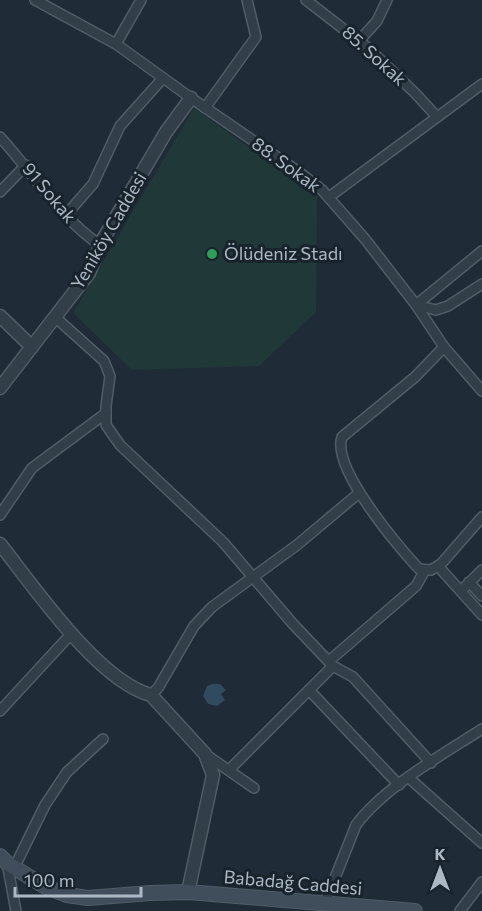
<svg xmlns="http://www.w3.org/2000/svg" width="482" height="911" font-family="Commissioner,sans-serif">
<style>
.green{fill:#213838}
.water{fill:#324a5f}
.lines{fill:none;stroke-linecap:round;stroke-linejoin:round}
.minor-casing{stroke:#505c66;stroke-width:12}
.tertiary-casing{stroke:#505c66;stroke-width:15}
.secondary-casing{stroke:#505c66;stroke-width:16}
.minor{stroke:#323e48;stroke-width:9}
.tertiary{stroke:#323e48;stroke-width:12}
.secondary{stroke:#404d5b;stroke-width:14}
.leisure-dot{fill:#2e9e5b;stroke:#18232c;stroke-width:2}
.labels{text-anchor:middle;stroke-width:6;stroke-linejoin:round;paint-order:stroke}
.street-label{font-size:18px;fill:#acb9c5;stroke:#18232c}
.poi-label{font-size:18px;fill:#acb9c5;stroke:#18232c;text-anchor:start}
</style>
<rect width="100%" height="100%" fill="#1f2c37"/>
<!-- green -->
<path class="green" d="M194,108L317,196L316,312L259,366L132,370L73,313Z"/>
<!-- water -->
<path class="water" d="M212,684H220L226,690L221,694L225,700L217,706L208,704L203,696L207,686Z"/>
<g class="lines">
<!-- minor casing -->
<g class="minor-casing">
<g id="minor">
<path d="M35,0L116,44L191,98L299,172L322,190L365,239L416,305L444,347L482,391"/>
<path d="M306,0L368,48L415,93L437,117"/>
<path d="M359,41L377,21L387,0"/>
<path d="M116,44L141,0"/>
<path d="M205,108L256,37L247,0"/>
<path d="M0,137C33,173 59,217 100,245"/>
<path d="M0,192L26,165"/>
<path d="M329,197L482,84"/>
<path d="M65,216L93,184L120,126L163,78"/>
<path d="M416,305L482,251"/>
<path d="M416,305L436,310L448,306L482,284"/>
<path d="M55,317L104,361L110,376L106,406V425L120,445L223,542L293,624L333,666L353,677L431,763"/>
<path d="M444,347L415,377L342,437C331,468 398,546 419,569L431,570L441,564L482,517"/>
<path d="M0,515L32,468L106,413"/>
<path d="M438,566L482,615"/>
<path d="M469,582L482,596"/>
<path d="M461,591L482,570"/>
<path d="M329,661L416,586L425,570"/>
<path d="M309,690L399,785"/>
<path d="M151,695L158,688L194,626L212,607L297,545L359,493"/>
<path d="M0,711L71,634"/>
<path d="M205,754L254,788"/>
<path d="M229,770L333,666"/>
<path d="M409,778L482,843"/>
<path d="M7,863L16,911"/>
<path d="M14,868L45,805L67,772L103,739"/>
<path d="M325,903L356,825C384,787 442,755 482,729"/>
<path d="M460,911L482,882"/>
</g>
</g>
<!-- tertiary casing -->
<g class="tertiary-casing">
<g id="tertiary">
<path d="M0,316L32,347"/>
<path d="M0,388L89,273L102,241L166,132L191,98"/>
<path d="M0,544C34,587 98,681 151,695L205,754L213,775L188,892"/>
</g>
</g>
<!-- secondary casing -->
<g class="secondary-casing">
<path id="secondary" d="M0,856L7,863L44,886L67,895L88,898L150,893L188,892L415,911"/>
</g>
<!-- minor -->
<use href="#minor" class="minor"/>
<!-- tertiary -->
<use href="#tertiary" class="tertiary"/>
<!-- secondary -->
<use href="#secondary" class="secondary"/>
</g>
<!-- markers -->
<circle class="leisure-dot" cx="212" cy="254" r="6"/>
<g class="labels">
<!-- street labels -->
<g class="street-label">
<text transform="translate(374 56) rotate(42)" y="6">85. Sokak</text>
<text transform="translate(286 165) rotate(36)" y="6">88. Sokak</text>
<text transform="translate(49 193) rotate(50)" y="6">91 Sokak</text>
<text transform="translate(109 231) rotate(-60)" y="6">Yeniköy Caddesi</text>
<text transform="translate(293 883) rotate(5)" y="6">Babadağ Caddesi</text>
</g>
<!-- poi labels -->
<g class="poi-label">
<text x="224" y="260">Ölüdeniz Stadı</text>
</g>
</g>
<!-- north arrow -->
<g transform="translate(440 869)" stroke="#18232c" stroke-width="4.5" paint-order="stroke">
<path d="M0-4.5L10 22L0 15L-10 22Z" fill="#acb9c5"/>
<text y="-9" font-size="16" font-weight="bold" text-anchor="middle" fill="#acb9c5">K</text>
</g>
<!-- scale -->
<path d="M15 887v9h126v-9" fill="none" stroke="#acb9c5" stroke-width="3"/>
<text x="24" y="887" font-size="18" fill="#acb9c5" stroke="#18232c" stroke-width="4.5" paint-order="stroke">100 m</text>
</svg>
